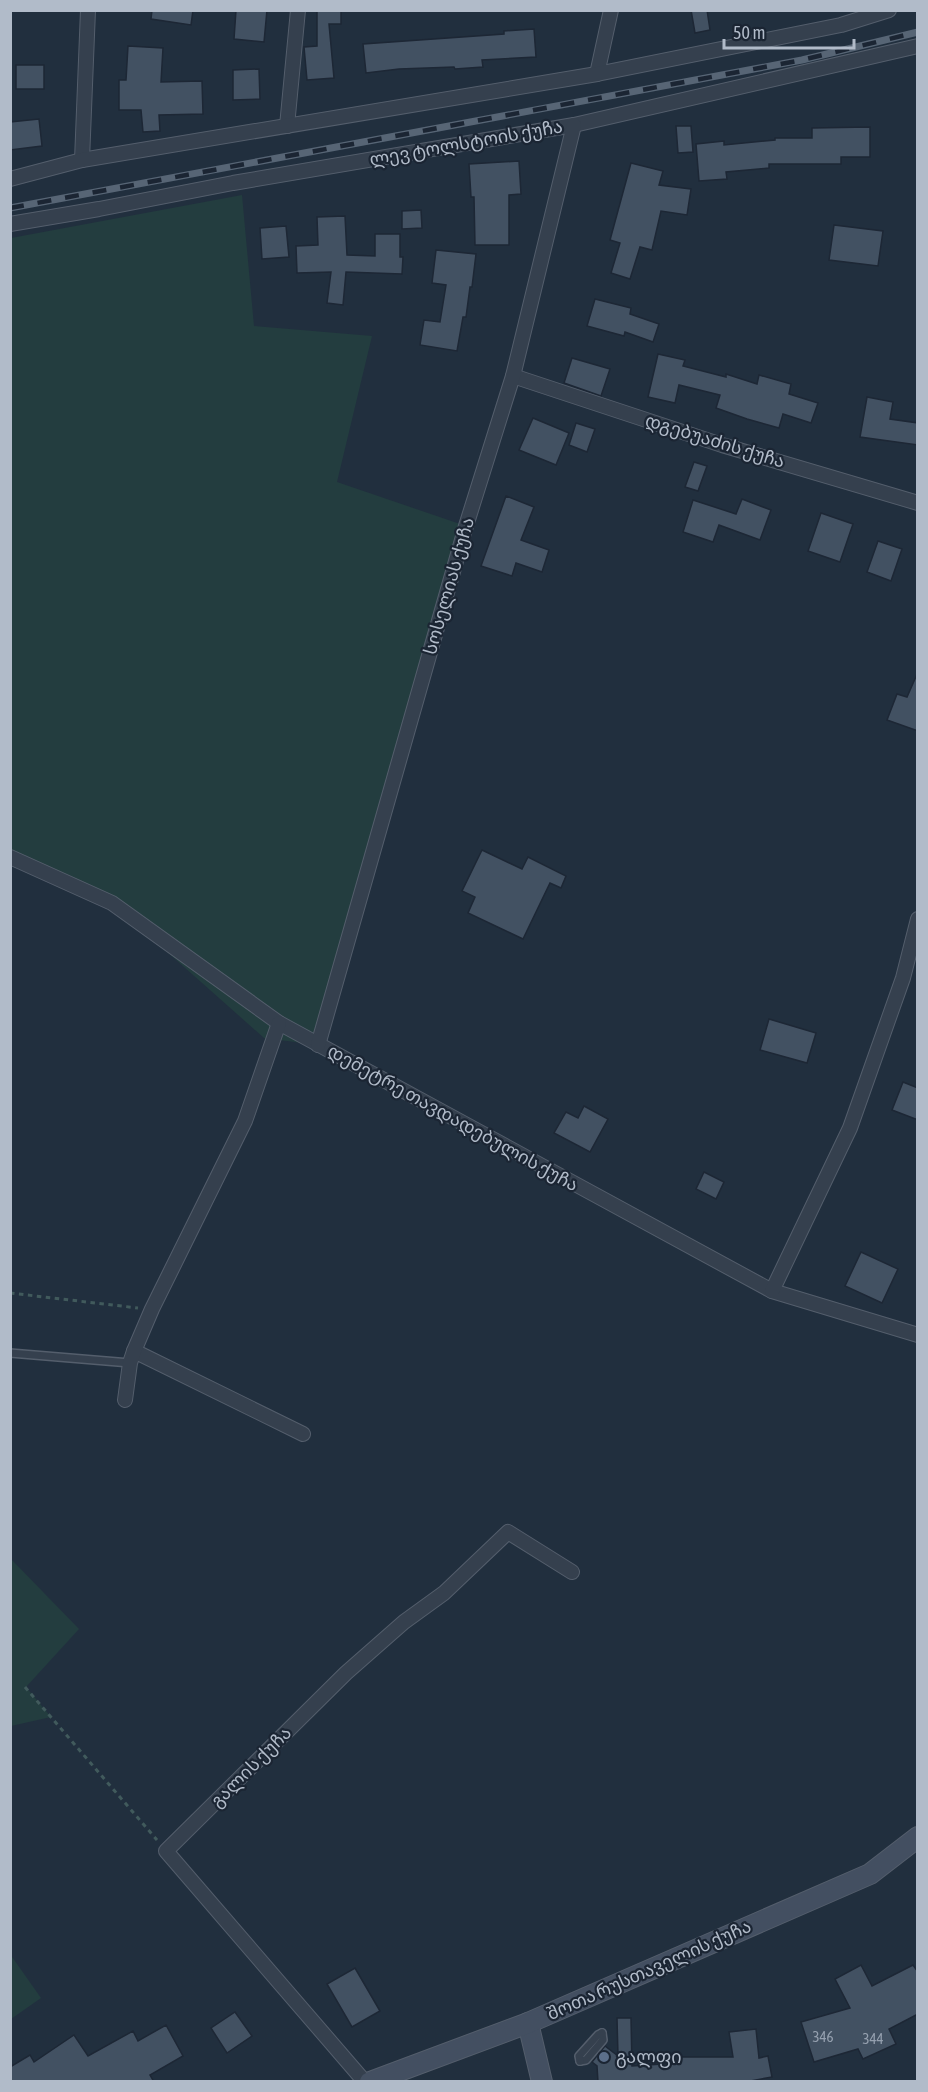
<svg xmlns="http://www.w3.org/2000/svg" width="928" height="2092" font-family="'Asap Condensed','Noto Sans Georgian',sans-serif">
<style>
.green{fill:#233d3f}
.building{fill:#425162;stroke:#1d2735;stroke-width:1.5}
.lines{fill:none;stroke-linecap:round;stroke-linejoin:round}
.lane-casing{stroke:#545e6c;stroke-width:10}
.street-casing{stroke:#545e6c;stroke-width:16}
.secondary-casing{stroke:#545e6c;stroke-width:22}
.path{stroke:#415a5c;stroke-width:3;stroke-dasharray:4.5 4.5;stroke-linecap:butt}
.lane{stroke:#35404e;stroke-width:7}
.street{stroke:#35404e;stroke-width:14}
.secondary{stroke:#434f61;stroke-width:20}
.rail-casing{stroke:#576575;stroke-width:7}
.rail{stroke:#1b2533;stroke-width:4.5;stroke-dasharray:14;stroke-linecap:butt}
.service-dot{fill:#5c6f8a;stroke:#1b2533;stroke-width:2}
.labels{text-anchor:middle;stroke-width:4.5;stroke-linejoin:round;paint-order:stroke}
.number-label{font-size:15px;fill:#95a0af}
.street-label{font-size:18px;fill:#b1bbc9;stroke:#1b2533}
.poi-label{font-size:18px;fill:#b1bbc9;stroke:#1b2533;text-anchor:start}
</style>
<rect width="100%" height="100%" fill="#212f3e"/>
<!-- green -->
<g class="green">
<path d="M242,195L254,326L372,336L337,482L466,526L318,1045L264,1038L112,903L11,857V238Z"/>
<path d="M10,1558L79,1629L26,1687L51,1717L11,1726Z"/>
<path d="M10,1954L41,1998L11,2019H10Z"/>
</g>
<!-- building -->
<g class="building">
<path d="M152,10H193L191,25L151,19Z"/>
<path d="M236,10H267L264,42L234,39Z"/>
<path d="M317,10H341V24H329L334,78L307,80L304,47L317,46Z"/>
<path d="M691,10H707L710,30L695,33Z"/>
<path d="M534,29L536,57L482,60L483,67L455,69L454,67L399,69L366,73L363,44L504,34V31Z"/>
<path d="M128,46L163,48L161,82L202,81L203,114L159,115L160,131L143,132L141,110H119V80H126Z"/>
<rect x="16" y="65" width="28" height="24"/>
<path d="M259,69L260,99L233,100V70Z"/>
<path d="M39,119L42,146L10,150V122Z"/>
<path d="M676,126H691L693,152L678,153Z"/>
<path d="M870,127V157H841V164H769V168L726,172L727,179L699,181L696,144L724,141V145L775,140V138H812V128Z"/>
<path d="M519,161L521,194L509,195V245H475L474,197H471L469,164Z"/>
<path d="M631,163L663,171L659,185L691,189L687,215L661,211L652,250L640,247L630,279L611,273L620,243L610,240Z"/>
<path d="M421,210L422,228L402,229V211Z"/>
<path d="M345,216L347,255L375,256V234H400V257H403L402,274L346,272L343,305L327,303L331,272L297,273L296,246L318,245L317,217Z"/>
<path d="M834,225L883,231L878,266L829,260Z"/>
<path d="M286,226L289,257L262,259L260,228Z"/>
<path d="M436,250L476,254L472,287H470L466,317H463L457,351L420,345L424,320L440,322L446,285L432,283Z"/>
<path d="M595,299L631,308L630,314L659,324L653,342L625,332L624,336L587,326Z"/>
<path d="M658,354L685,360L683,366L726,377V374L757,384L759,375L791,384L789,394L818,403L811,423L783,414L779,428L747,419L716,408L720,395L679,385L675,403L648,397Z"/>
<path d="M572,358L610,369L601,396L564,383Z"/>
<path d="M867,397L893,402L890,419L918,423V445L860,437Z"/>
<path d="M533,418L569,433L556,465L519,450Z"/>
<path d="M576,423L595,429L587,452L569,445Z"/>
<path d="M694,462L707,466L698,491L685,487Z"/>
<path d="M506,496L534,507L521,540L549,550L542,572L516,563L512,576L481,566Z"/>
<path d="M742,499L771,510L760,540L719,525L713,542L683,532L693,500L736,514Z"/>
<path d="M821,513L853,524L840,562L808,551Z"/>
<path d="M878,541L902,549L891,581L867,572Z"/>
<path d="M918,672V731L887,720L897,694L907,697Z"/>
<path d="M482,850L522,869L528,857L566,876L561,888L550,883L523,939L468,913L475,897L462,891Z"/>
<path d="M769,1019L816,1033L807,1063L760,1050Z"/>
<path d="M903,1082L918,1088V1120L892,1110Z"/>
<path d="M584,1106L608,1119L590,1152L554,1133L566,1112L578,1118Z"/>
<path d="M704,1172L724,1182L716,1199L696,1189Z"/>
<path d="M861,1252L898,1269L882,1303L845,1286Z"/>
<path d="M861,1965L872,1986L913,1965L918,1972V2014L889,2029L896,2044L863,2059L858,2049L814,2062L801,2022L850,2008L835,1979Z"/>
<path d="M355,1968L380,2011L352,2027L327,1984Z"/>
<path d="M235,2012L252,2036L227,2053L211,2028Z"/>
<path d="M617,2018H631L632,2066L678,2063V2057H733L729,2032L756,2029L759,2058L768,2056L772,2077L745,2082H598L597,2066L592,2062L605,2046L618,2056Z"/>
<path d="M166,2025L183,2056L150,2075L154,2082H10V2067L30,2055L34,2062L74,2035L88,2056L133,2031L138,2041Z"/>
</g>
<g class="lines">
<!-- lane casing -->
<g class="lane-casing">
<g id="lane">
<path d="M10,1353L130,1363"/>
<path d="M580,2061L586,2060L603,2040L602,2033"/>
<path d="M580,2061L579,2056L598,2035L602,2033"/>
</g>
</g>
<!-- street casing -->
<g class="street-casing">
<g id="street">
<path d="M597,74L611,10"/>
<path d="M287,126L298,10"/>
<path d="M82,160L88,10"/>
<path d="M10,179L82,160L597,74L841,25L889,10"/>
<path d="M10,224L99,209L233,183L574,125L918,46"/>
<path d="M513,376L722,445L918,503"/>
<path d="M10,857L112,903L279,1023L772,1291L918,1335"/>
<path d="M318,1045L466,526L513,376L574,125"/>
<path d="M772,1291L850,1128L903,978L918,919"/>
<path d="M134,1351L303,1434"/>
<path d="M125,1400L130,1363L134,1351L152,1309L245,1121L279,1023"/>
<path d="M365,2082L166,1851L346,1673L404,1622L444,1593L508,1532L572,1572"/>
</g>
</g>
<!-- secondary casing -->
<g class="secondary-casing">
<g id="secondary">
<path d="M528,2023L542,2082"/>
<path d="M370,2082L528,2023L870,1874L918,1837"/>
</g>
</g>
<!-- path -->
<g class="path">
<path d="M10,1293L138,1308"/>
<path d="M25,1687L157,1840"/>
</g>
<!-- lane -->
<use href="#lane" class="lane"/>
<!-- street -->
<use href="#street" class="street"/>
<!-- secondary -->
<use href="#secondary" class="secondary"/>
<!-- rail casing -->
<g class="rail-casing">
<path id="rail" d="M10,208L802,60L918,32"/>
</g>
<!-- rail -->
<use href="#rail" class="rail"/>
</g>
<!-- markers -->
<circle class="service-dot" cx="604" cy="2057" r="6"/>
<g class="labels">
<!-- number labels -->
<g class="number-label">
<text x="823" y="2042">346</text>
<text x="873" y="2044">344</text>
</g>
<!-- street labels -->
<g class="street-label">
<text transform="translate(466 143) rotate(-10)" y="6">ლევ ტოლსტოის ქუჩა</text>
<text transform="translate(715 441) rotate(17)" y="6">დგებუაძის ქუჩა</text>
<text transform="translate(449 586) rotate(-74)" y="6">სოსელიას ქუჩა</text>
<text transform="translate(453 1118) rotate(29)" y="6">დემეტრე თავდადებულის ქუჩა</text>
<text transform="translate(251 1767) rotate(-45)" y="6">გალის ქუჩა</text>
<text transform="translate(649 1970) rotate(-24)" y="6">შოთა რუსთაველის ქუჩა</text>
</g>
<!-- poi labels -->
<g class="poi-label">
<text x="616" y="2063">გალფი</text>
</g>
</g>
<!-- border -->
<rect width="928" height="2092" fill="none" stroke="#b1bbc9" stroke-width="24"/>
<!-- scale -->
<path d="M724 39v9h130v-9" fill="none" stroke="#b1bbc9" stroke-width="3"/>
<text x="733" y="39" font-size="18" fill="#b1bbc9" stroke="#1b2533" stroke-width="4.5" paint-order="stroke">50 m</text>
</svg>
